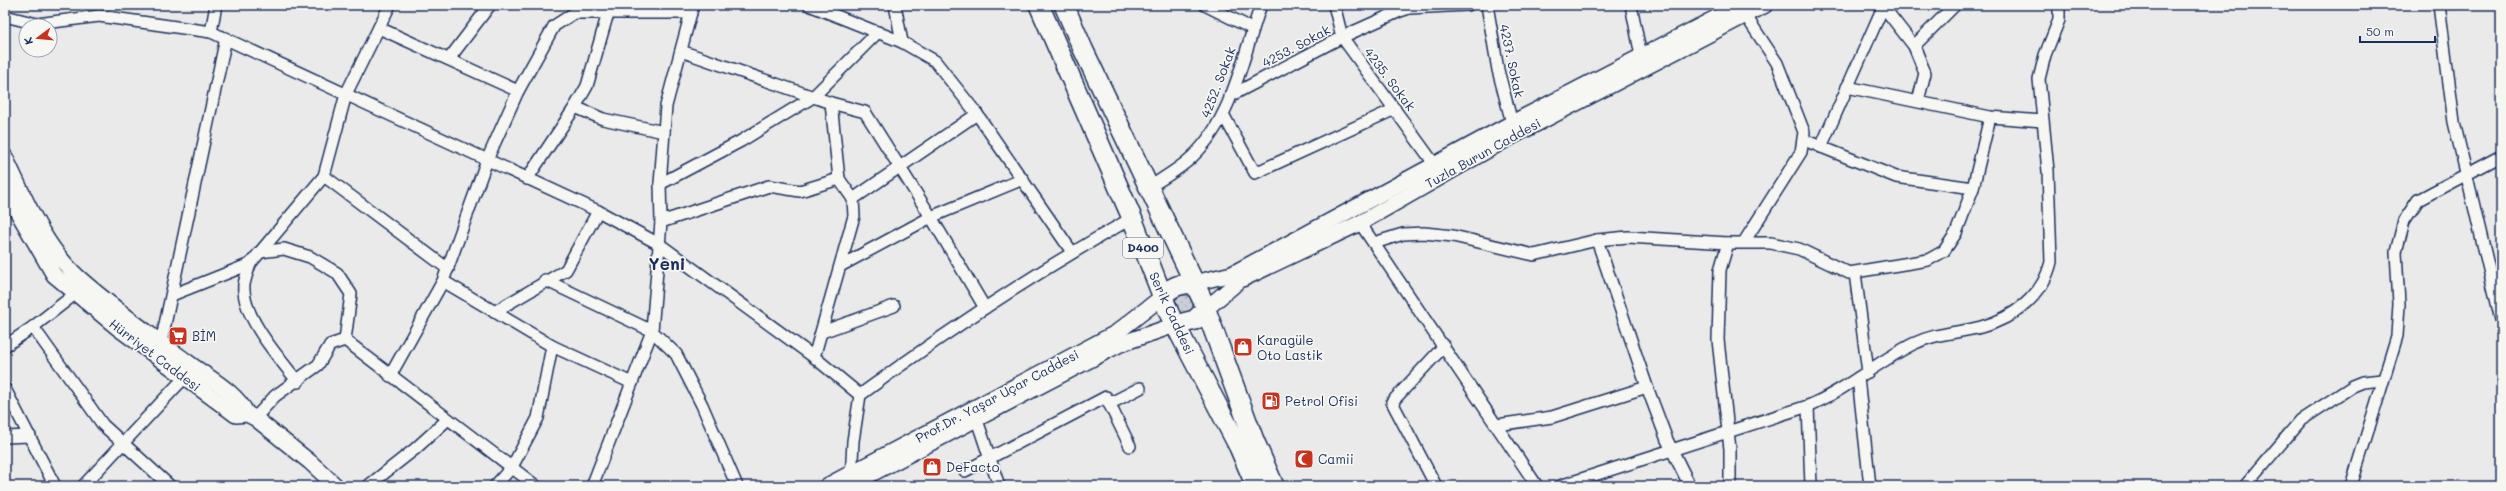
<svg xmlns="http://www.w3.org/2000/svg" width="2506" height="491" font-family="Mali,sans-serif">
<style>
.grass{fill:url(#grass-dots);stroke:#727e9a}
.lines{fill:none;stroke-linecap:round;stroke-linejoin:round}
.street-casing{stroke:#1b2f5e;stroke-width:14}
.secondary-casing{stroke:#1b2f5e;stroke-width:18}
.highway-casing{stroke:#1b2f5e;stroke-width:22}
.street{stroke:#f6f6f2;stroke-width:11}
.secondary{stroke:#f6f6f2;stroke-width:15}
.highway{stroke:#f6f6f2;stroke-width:19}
.labels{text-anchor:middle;stroke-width:3.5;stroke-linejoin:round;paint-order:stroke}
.shield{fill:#f6f6f2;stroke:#5d6b8a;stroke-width:1}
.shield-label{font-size:12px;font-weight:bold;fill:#1b2f5e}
.street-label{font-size:13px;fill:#1b2f5e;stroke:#f6f6f2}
.poi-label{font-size:13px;fill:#1b2f5e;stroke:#f6f6f2;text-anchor:start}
.district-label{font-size:17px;font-weight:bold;fill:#1b2f5e;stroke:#f6f6f2}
</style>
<defs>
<pattern id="grass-dots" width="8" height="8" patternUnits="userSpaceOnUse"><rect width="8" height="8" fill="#caced5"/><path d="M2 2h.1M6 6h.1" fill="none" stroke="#adb1b9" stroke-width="1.8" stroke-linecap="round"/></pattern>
</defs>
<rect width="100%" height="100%" fill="#e9eae9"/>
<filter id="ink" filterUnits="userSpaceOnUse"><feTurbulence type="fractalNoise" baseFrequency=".025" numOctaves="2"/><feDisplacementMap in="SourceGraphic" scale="8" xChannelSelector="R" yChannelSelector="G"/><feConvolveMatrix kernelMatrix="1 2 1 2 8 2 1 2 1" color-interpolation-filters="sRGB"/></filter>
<g filter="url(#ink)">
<!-- grass -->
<circle class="grass" cx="1184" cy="304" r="9"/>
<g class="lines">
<!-- street casing -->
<g class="street-casing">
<g id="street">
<path d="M809,5L902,42L935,61L977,114L1072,252"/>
<path d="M895,5L902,42"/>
<path d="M1205,5L1253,29"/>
<path d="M1334,5L1342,37L1435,165"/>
<path d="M1487,5L1498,70L1512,123"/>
<path d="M1631,5L1641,56"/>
<path d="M1882,5L1914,46L1925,73L1918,101"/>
<path d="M2439,5L2454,122L2501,320"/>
<path d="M1742,10L1777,63L1804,132L1801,152L1744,242"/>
<path d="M5,16L37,24L99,16L211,32L598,211L659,244L814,357L860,395L853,441L851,480"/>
<path d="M379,28L518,91"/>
<path d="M211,32L216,5"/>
<path d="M1914,46L1955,5"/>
<path d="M681,51L831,103L865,112L931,217L985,308"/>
<path d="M449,59L490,5"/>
<path d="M1847,87L1990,117L2042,121"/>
<path d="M1230,96L1342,37L1400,11L1409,8L1468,5"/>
<path d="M831,103L839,179"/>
<path d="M575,107L603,119L664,132"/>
<path d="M1223,114L1255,173L1395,109"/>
<path d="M1804,140L1896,177L1973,188"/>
<path d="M1821,147L1883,7"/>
<path d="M324,176L448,269"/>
<path d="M527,179L575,107L587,86L608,13"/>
<path d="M660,184L741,141L813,97L878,32"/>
<path d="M1148,188C1163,178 1180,169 1193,156C1233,118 1243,55 1261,5"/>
<path d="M853,199L977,114"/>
<path d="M661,222L769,186L800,191L839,179L853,199L854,216L814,357"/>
<path d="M1360,223L1537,486"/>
<path d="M1597,240L1647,387L1667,440L1690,486"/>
<path d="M1374,243L1403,234L1424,233L1453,236L1534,255L1597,240L1628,237L1728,243H1771L1799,249L1849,273L1928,260L1944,251L1956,233L1973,188L1990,117"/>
<path d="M1728,243L1720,270L1718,340L1730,449V486"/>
<path d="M260,252L284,249L310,257L337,273L351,294L345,340"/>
<path d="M250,264C248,271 245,278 244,285C241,316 280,359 298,382"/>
<path d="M842,265L931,217L1023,179"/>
<path d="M1855,273L1868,372"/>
<path d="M545,280L652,331L676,354L702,405L737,486"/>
<path d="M443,281L552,346L632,383"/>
<path d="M172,295L250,264L324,176L346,94L390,5"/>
<path d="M494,312L566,270L598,211"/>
<path d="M33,327L103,425L170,486"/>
<path d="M822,332L894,306"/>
<path d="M161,343L226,38"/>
<path d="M5,346L33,327L75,294"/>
<path d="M390,376L443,281L487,160L518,91L554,26L574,13H691"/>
<path d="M1858,378L1870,486"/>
<path d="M5,389L55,486"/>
<path d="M860,395C947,331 1038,271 1132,218"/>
<path d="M1109,404L1140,388"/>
<path d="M1808,406L1811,486"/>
<path d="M255,418L275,396L318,365L330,345L345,340L536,486"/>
<path d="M977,420L999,486"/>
<path d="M1497,425L1552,417L1647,387"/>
<path d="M5,437L30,436"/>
<path d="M965,471L1106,397L1130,446"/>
<path d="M83,486L184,378"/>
<path d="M368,486L415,449L448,419"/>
<path d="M495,486L512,467L538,418L552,346"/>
<path d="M592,486L652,331L661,222L660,184L666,106L693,5"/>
<path d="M1436,486L1392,402L1444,346"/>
<path d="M1560,486L1808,406C1846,390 1877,362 1913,344C1935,333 1958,333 1981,327C2014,318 2043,296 2051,262L2048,171L2039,79L2045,55L2059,20V5"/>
<path d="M2245,486L2301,420L2353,386L2363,382L2382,380"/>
<path d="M2351,486L2397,336L2399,304L2396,252L2404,221L2418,200L2501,156"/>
</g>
</g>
<!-- secondary casing -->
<g class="secondary-casing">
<g id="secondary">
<path d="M5,157C25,199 44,247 79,278C114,309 153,337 190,364C209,378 236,392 247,414"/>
<path d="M5,190L54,275L118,328L236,415L247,414L255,418L310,462L336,486"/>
<path d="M1194,283L1232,274L1512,123L1741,5"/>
<path d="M1206,309L1240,280L1360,223L1507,139L1765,5"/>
<path d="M827,486L1116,333L1162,297"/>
<path d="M848,486L1120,344L1175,325"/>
</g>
</g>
<!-- highway casing -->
<g class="highway-casing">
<g id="highway">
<path d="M1039,5L1132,218L1169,313L1239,447L1256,486"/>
<path d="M1064,5L1083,49L1202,299L1254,440L1274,486"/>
<path d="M1162,297C1172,286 1179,284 1194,283"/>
<path d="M1175,325L1195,320L1206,309"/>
</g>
</g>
<!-- street -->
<use href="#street" class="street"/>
<!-- secondary -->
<use href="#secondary" class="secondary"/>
<!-- highway -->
<use href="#highway" class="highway"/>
</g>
</g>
<!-- icons -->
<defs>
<g id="supermarket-square" transform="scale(1)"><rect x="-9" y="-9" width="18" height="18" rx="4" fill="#c8321e" stroke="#f6f6f2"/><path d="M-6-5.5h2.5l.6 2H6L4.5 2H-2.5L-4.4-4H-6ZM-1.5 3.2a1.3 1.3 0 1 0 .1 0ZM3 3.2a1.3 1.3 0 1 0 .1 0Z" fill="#fff"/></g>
<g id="shop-square" transform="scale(1)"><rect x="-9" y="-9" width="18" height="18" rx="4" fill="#c8321e" stroke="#f6f6f2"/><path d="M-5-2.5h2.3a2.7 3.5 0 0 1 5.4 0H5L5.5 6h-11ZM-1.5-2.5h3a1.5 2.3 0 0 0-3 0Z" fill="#fff"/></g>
<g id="fuel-square" transform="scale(1)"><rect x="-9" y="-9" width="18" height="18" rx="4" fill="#c8321e" stroke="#f6f6f2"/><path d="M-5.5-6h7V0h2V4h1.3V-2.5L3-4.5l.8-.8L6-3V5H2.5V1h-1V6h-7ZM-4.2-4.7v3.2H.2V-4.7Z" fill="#fff"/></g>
<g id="mosque-square" transform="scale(1)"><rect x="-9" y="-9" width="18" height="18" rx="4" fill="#c8321e" stroke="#f6f6f2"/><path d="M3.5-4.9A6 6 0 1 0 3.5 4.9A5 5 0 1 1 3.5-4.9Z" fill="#fff"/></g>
</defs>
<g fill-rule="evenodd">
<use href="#supermarket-square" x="178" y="336"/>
<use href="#shop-square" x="1243" y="347"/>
<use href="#fuel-square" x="1271" y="401"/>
<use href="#mosque-square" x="1304" y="459"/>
<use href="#shop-square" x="932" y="467"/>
</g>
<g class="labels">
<!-- shield labels -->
<rect class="shield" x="1123" y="238" width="40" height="20" rx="3"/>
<g class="shield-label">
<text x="1143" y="252">D400</text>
</g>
<!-- street labels -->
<g class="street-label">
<text transform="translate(1296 46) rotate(-28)" y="5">4253. Sokak</text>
<text transform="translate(1512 61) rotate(78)" y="5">4237. Sokak</text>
<text transform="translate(1390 79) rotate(53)" y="5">4235. Sokak</text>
<text transform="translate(1218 82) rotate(-69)" y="5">4252. Sokak</text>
<text transform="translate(1483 153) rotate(-29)" y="5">Tuzla Burun Caddesi</text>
<text transform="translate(1172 313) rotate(65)" y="5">Serik Caddesi</text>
<text transform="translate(155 355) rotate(37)" y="5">Hürriyet Caddesi</text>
<text transform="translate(997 396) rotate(-28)" y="5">Prof.Dr. Yaşar Uçar Caddesi</text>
</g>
<!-- poi labels -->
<g class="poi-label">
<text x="192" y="341">BİM</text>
<text x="1257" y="345">Karagüle<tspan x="1257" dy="15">Oto Lastik</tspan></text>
<text x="1285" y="406">Petrol Ofisi</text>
<text x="1318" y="464">Camii</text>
<text x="946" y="472">DeFacto</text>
</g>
<!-- district labels -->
<g class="district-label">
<text x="667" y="270">Yeni</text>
</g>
</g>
<!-- margin -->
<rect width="2506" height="491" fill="none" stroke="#f6f6f2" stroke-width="20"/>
<rect x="10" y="10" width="2486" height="471" fill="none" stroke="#1b2f5e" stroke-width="1.5" filter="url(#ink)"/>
<!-- north arrow -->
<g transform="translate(38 38) rotate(254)"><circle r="19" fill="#f6f6f2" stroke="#9ea6b7"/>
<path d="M0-3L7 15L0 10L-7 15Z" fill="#c8321e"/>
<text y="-6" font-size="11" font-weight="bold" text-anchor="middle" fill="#1b2f5e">K</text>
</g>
<!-- scale -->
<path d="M2360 36v6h75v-6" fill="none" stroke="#1b2f5e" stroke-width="2"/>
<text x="2366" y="36" font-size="12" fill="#1b2f5e" stroke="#f6f6f2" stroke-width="3" paint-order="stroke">50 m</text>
</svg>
